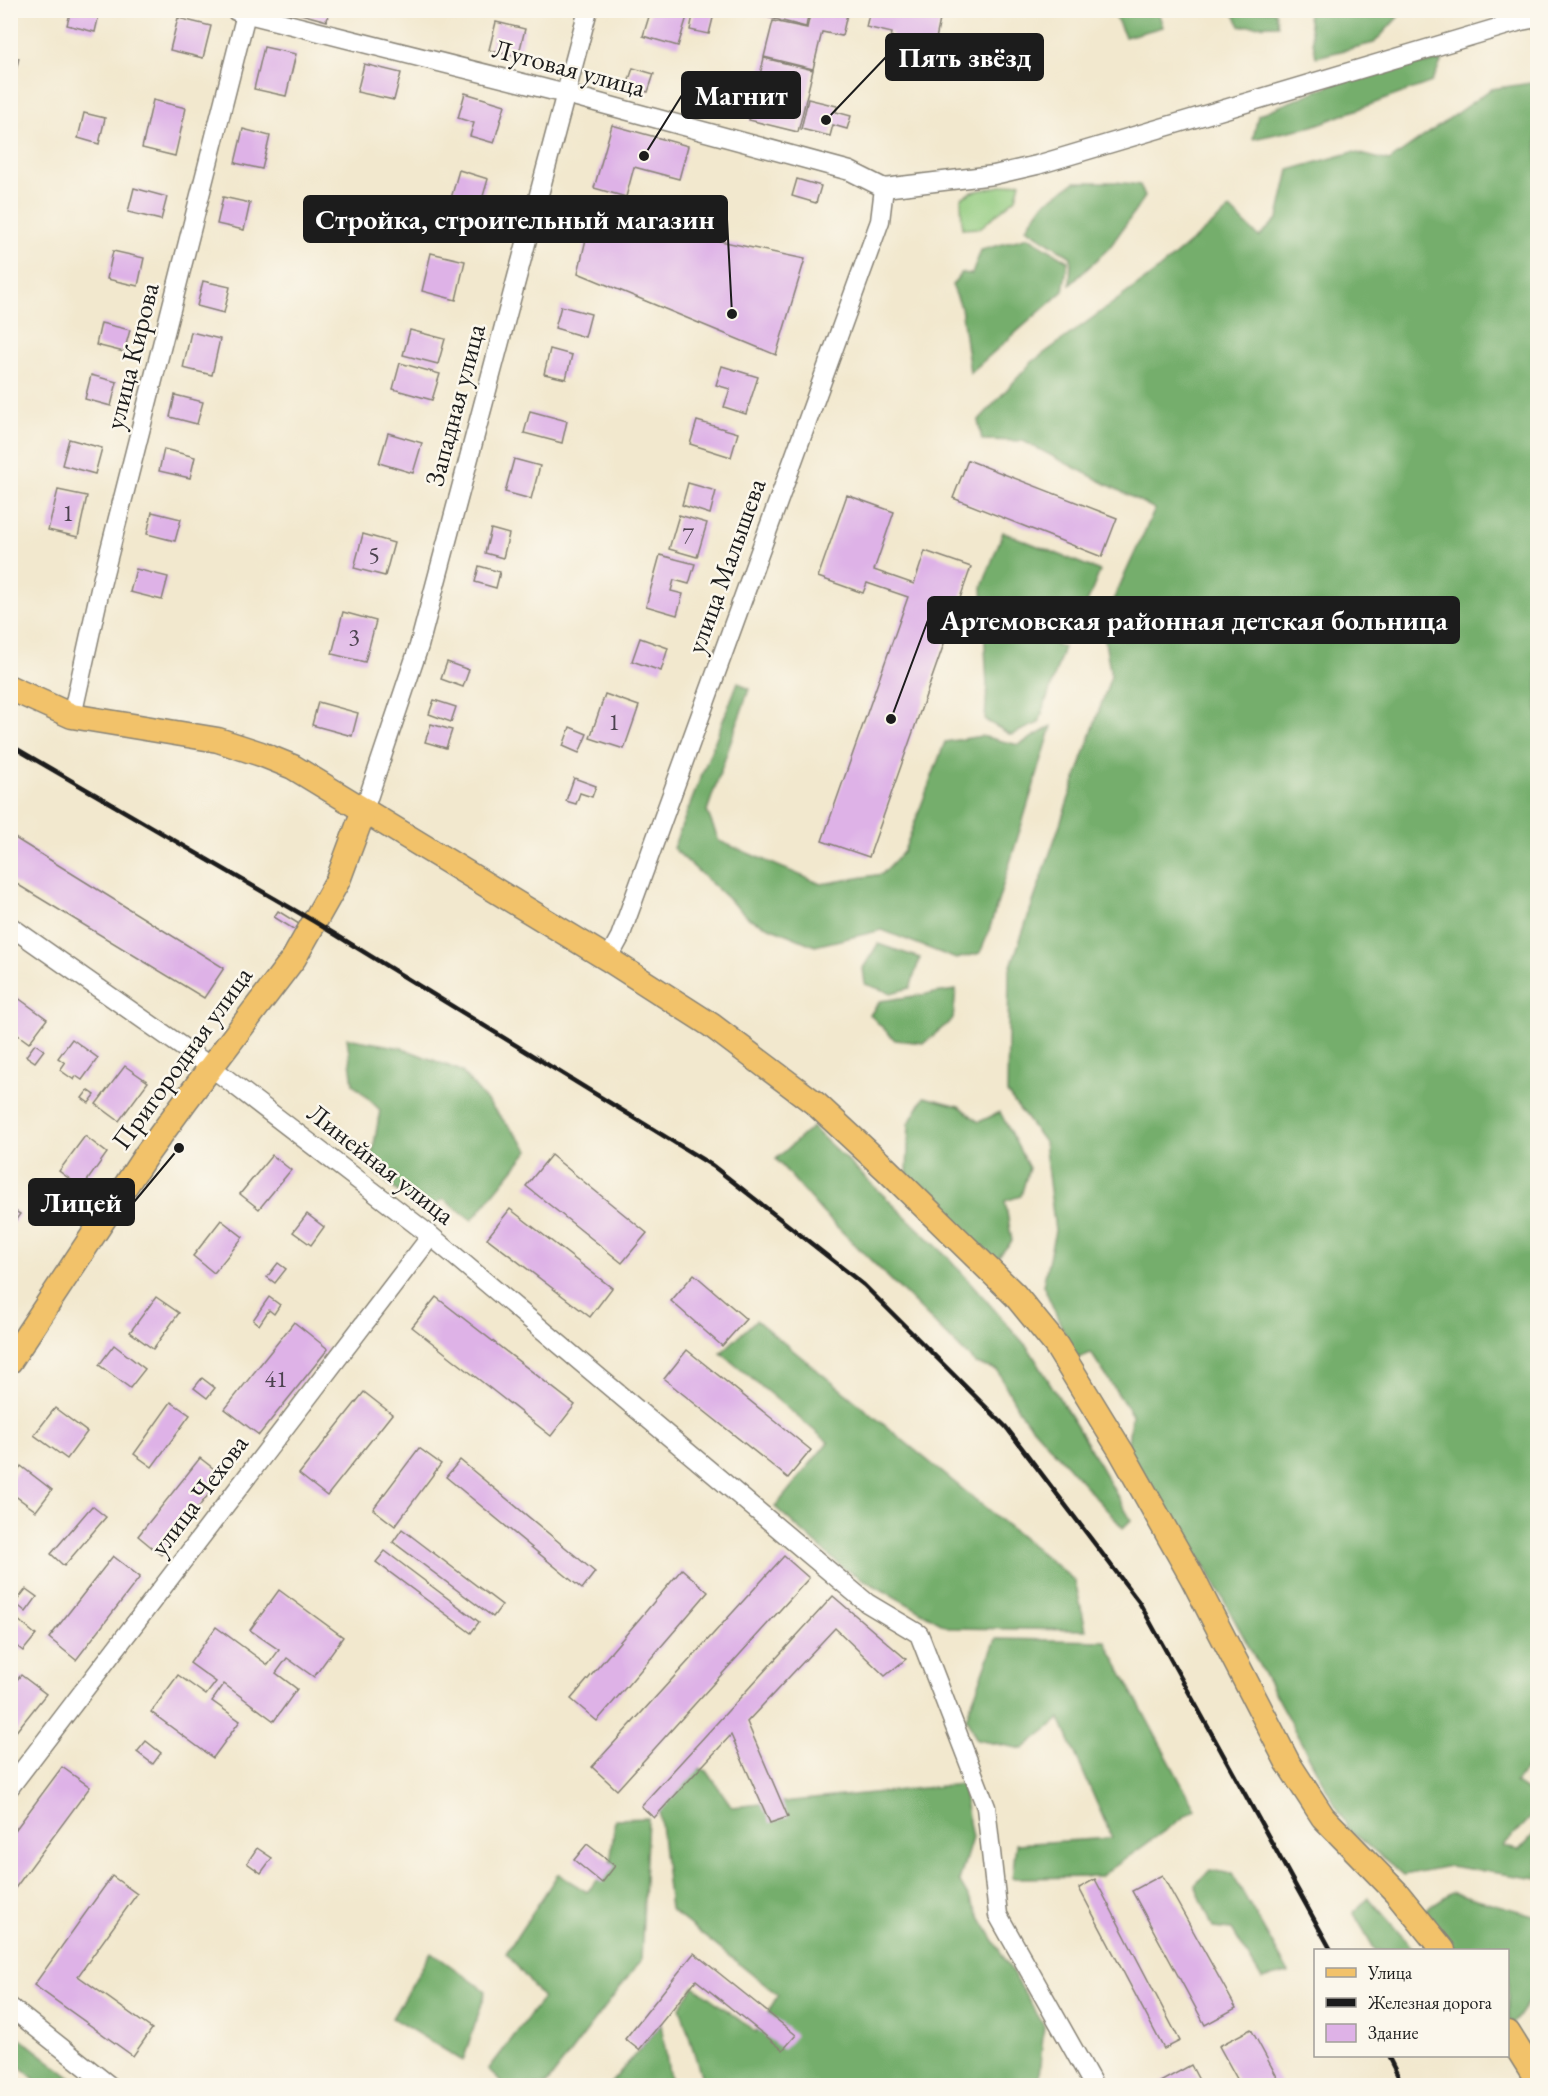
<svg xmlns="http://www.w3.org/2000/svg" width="1548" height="2096" font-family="'EB Garamond',serif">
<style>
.green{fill:#90ca7d;stroke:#56734c;stroke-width:1.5}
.forest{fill:#74ae6c;stroke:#486544;stroke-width:1.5}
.building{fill:#deb2e7}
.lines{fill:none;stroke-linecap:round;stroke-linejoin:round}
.minor-casing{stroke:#878275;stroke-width:21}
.major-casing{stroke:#878275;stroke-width:27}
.minor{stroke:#fff;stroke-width:18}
.major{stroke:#f2c26a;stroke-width:24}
.rail{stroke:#1c1c1c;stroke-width:4.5}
.labels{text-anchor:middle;stroke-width:5;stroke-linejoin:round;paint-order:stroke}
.number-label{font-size:24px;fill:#4c424f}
.street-label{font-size:27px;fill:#1c1c1c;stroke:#fbf7ec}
.leader{fill:none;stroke:#1c1c1c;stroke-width:2}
.callout-dot{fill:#1c1c1c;stroke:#fbf7ec;stroke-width:2}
.callout{fill:#1c1c1c;stroke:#1c1c1c;stroke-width:2}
.callout-label{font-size:28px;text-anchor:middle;font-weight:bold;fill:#fff}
</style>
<rect width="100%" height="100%" fill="#fbf7ec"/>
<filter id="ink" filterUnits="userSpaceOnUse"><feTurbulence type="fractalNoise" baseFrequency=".0167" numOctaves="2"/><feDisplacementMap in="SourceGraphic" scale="12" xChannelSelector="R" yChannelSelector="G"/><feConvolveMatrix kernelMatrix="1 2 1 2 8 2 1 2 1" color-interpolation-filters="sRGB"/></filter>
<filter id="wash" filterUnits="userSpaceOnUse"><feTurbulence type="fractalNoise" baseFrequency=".008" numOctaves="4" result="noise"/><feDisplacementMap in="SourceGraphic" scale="24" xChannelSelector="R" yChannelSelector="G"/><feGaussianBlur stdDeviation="1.35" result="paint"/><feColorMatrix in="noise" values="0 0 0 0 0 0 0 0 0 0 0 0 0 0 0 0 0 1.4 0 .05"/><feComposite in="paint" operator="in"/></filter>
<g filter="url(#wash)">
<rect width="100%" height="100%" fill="#f2e8ce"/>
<!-- green -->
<path class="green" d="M1020,182L1016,198L980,228L962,229L961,198L972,192Z"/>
<!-- forest -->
<g class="forest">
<path d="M1113,11H1158L1163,27L1125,37Z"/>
<path d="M1232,11H1275L1278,25L1240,26Z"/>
<path d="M1307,11V10L1400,11L1398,17L1374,43L1316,57Z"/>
<path d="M1442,60L1432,82L1313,126L1253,139L1258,115L1350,77Z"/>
<path d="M1537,82L1538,1751L1536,1757L1515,1782L1537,1797L1538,1810L1503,1847L1519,1850L1537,1831V1879L1449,1866L1404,1875L1349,1830L1206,1568L1127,1448L1132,1415L1091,1353L1076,1359L1043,1285L1055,1231L1044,1142L1007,1093L1009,972L1111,676L1102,624L1155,509L1023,441L982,440L978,421L1032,362L1154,273L1230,209L1259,237L1278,218L1289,170L1353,152L1389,161L1491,89Z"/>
<path d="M1075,182H1116L1140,185L1145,197L1110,247L1070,285L1071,257L1026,228L1044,203Z"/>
<path d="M1028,237L1068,261L1063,291L970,373L961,307L952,285L961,273L972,274L981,250Z"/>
<path d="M1003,532L1100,571L1085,608L1062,609L1048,642L1064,647L1039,723L1011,735L985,720L987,687L982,587Z"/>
<path d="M738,682L749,689L707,811L719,841L821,884L882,874L904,851L945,742L981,736L1019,745L1052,726L988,934L980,953L956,959L882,930L815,946L750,919L673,848Z"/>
<path d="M878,944L920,958L910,988L891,993L865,984L863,968Z"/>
<path d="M956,990L953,1019L924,1043L895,1040L870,1015L880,1001Z"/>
<path d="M347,1038L402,1048L461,1071L529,1150L472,1220L443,1199L424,1214L370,1168L380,1110L353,1084Z"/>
<path d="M924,1097L959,1106L979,1122L1000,1112L1029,1168L1021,1196L1005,1201L1012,1241L994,1262L907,1173L909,1123Z"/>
<path d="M812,1127L948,1257L1029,1349L1087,1443L1131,1520L1123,1528L1021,1414L997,1370L976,1364L822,1212L776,1159Z"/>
<path d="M756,1320L1075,1581L1086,1630L950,1628L843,1568L775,1507L828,1442L721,1353Z"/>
<path d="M996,1639L1105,1641L1195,1809L1100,1877L1012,1878L1016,1844L1112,1838L1060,1719L1023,1749L977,1740L966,1718Z"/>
<path d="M690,1765L707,1771L732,1807L962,1784L972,1838L959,1881L1044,2026L1038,2085H704L680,2007L694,1986L756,2032L778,1995L670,1909L659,1806Z"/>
<path d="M648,1818L641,1960L546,2085H504L488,2070L543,1998L506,1953L558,1874L587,1892L610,1866L615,1819Z"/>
<path d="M1210,1870L1232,1874L1289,1973L1262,1979L1232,1930L1213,1928L1195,1885Z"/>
<path d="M1452,1892L1537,1916V1996L1533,1995L1513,2024L1508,2018V1950H1441L1415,1916Z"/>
<path d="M1369,1898L1414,1950H1375L1353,1912Z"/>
<path d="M431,1952L486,1991L463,2061L392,2018Z"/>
<path d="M661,2024L671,2085H609Z"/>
<path d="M10,2031H11L80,2085H41L11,2059Z"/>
</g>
<g id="blocks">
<!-- building -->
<g class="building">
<path d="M71,10H100L95,32L67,25Z"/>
<path d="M286,10H329L327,21Z"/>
<path d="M651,10H689L678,46L643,36Z"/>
<path d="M694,10H715L709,34L690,30Z"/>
<path d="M740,10H809L806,27Z"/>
<path d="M811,10H848L842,36L822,32L813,69L764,57L773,21L807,28Z"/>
<path d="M870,10H942L930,68L887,59L892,33L866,27Z"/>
<path d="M178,18L211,26L203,58L170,50Z"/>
<path d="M496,22L525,29L518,57L489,50Z"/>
<path d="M264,47L296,54L286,96L254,89Z"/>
<path d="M10,56L19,58L12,86L10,85Z"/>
<path d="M764,58L813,70L798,132L749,120Z"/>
<path d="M364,64L401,73L394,100L357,92Z"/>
<path d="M633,68L654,74L648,92L627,86Z"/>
<path d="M465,93L505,105L494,143L470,136L474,123L458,118Z"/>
<path d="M808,99L837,106L836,112L851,116L847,129L833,125L830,136L801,129Z"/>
<path d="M153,100L186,108L175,156L142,148Z"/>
<path d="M84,113L105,118L99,144L78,138Z"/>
<path d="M612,125L688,146L679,179L634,167L626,197L594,188Z"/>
<path d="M243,129L270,136L262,169L235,163Z"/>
<path d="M459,170L488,179L479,210L450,202Z"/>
<path d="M797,179L821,186L816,203L792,196Z"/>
<path d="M134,188L167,197L161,220L128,212Z"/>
<path d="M223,197L250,203L244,230L217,224Z"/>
<path d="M592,214L805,259L776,355L578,273Z"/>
<path d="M113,251L144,258L138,286L107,279Z"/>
<path d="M431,253L465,261L456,300L422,291Z"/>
<path d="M203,281L230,287L224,313L197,306Z"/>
<path d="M561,306L591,314L585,337L555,328Z"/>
<path d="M101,323L130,330L124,352L96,345Z"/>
<path d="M410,330L445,339L438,364L403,355Z"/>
<path d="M191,332L220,339L212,375L183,368Z"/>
<path d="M550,349L572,355L566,379L544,374Z"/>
<path d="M400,363L440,374L432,400L393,389Z"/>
<path d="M722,366L758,377L746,414L724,407L730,389L716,385Z"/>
<path d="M91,375L117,382L111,406L85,399Z"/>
<path d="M175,395L203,402L197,424L170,417Z"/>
<path d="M530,411L567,421L562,443L524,433Z"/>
<path d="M697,421L738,433L731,457L690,444Z"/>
<path d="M388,433L422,443L413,473L379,463Z"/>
<path d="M69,439L102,448L95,474L62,465Z"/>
<path d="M164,449L195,457L190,478L159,471Z"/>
<path d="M514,459L540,466L531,499L505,492Z"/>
<path d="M968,460L1117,518L1102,557L953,498Z"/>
<path d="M688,483L716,491L710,514L682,505Z"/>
<path d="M58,490L87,496L78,537L48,530Z"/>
<path d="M847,495L894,512L874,570L914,584L925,551L971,567L869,857L822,841L908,597L867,583L863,593L818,577Z"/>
<path d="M152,512L181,519L175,541L147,534Z"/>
<path d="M679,515L707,523L697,557L669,549Z"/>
<path d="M491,529L509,534L503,558L485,553Z"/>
<path d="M363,534L394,543L385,576L354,568Z"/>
<path d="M660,555L695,564L689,584L674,580L671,591L683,594L677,615L646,606Z"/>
<path d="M479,566L500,572L496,588L475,582Z"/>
<path d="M136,569L168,577L162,600L130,592Z"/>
<path d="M343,612L376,621L365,662L332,654Z"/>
<path d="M640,638L668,648L661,671L632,661Z"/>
<path d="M447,662L469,670L463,687L441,679Z"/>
<path d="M605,694L639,706L624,749L590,738Z"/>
<path d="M434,700L456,707L451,722L429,714Z"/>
<path d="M318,702L358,713L352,736L312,725Z"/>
<path d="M431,724L452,730L446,748L425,742Z"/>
<path d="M570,727L587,734L579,753L563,746Z"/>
<path d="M574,778L596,786L592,797L580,793L576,804L566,801Z"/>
<path d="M10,835L224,968L204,998L10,880Z"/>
<path d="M278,911L299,924L295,930L274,917Z"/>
<path d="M10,992L47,1019L29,1043L10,1029Z"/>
<path d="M72,1039L98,1058L82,1080L76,1076L74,1080L60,1070L65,1063L58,1058Z"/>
<path d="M35,1044L44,1050L35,1062L26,1056Z"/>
<path d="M125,1066L148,1082L119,1121L96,1104Z"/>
<path d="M88,1090L95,1095L89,1103L82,1098Z"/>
<path d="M85,1136L107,1153L82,1188L59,1171Z"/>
<path d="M272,1155L291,1170L259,1209L240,1194Z"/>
<path d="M551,1155L647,1233L622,1263L526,1186Z"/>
<path d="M10,1208L20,1214L10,1228Z"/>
<path d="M510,1209L612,1288L590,1317L487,1238Z"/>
<path d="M307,1214L324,1227L311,1245L293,1232Z"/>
<path d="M221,1220L243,1237L214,1273L193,1256Z"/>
<path d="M278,1263L286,1269L275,1283L267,1277Z"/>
<path d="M694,1274L746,1319L722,1346L671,1301Z"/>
<path d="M156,1297L179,1313L153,1349L130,1332Z"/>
<path d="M269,1297L280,1305L274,1314L269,1310L259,1325L253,1320Z"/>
<path d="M436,1297L575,1405L551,1436L412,1327Z"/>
<path d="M294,1322L328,1349L259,1435L225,1409Z"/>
<path d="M114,1345L145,1369L130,1388L99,1365Z"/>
<path d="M687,1350L811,1450L788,1478L664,1379Z"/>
<path d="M202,1378L215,1388L207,1398L194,1388Z"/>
<path d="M364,1392L392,1414L327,1496L299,1474Z"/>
<path d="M171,1402L190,1415L152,1467L134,1454Z"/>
<path d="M55,1408L87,1432L67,1459L34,1435Z"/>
<path d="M419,1448L441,1464L395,1526L373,1509Z"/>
<path d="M200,1458L223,1476L161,1555L138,1536Z"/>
<path d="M460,1460L595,1572L582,1589L446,1477Z"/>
<path d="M21,1466L52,1490L36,1511L10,1492V1480Z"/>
<path d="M92,1506L106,1517L64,1566L51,1554Z"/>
<path d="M402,1529L502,1605L493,1617L393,1542Z"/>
<path d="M385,1551L479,1622L471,1633L376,1562Z"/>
<path d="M113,1556L140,1577L76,1660L49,1638Z"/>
<path d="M784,1556L809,1578L617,1790L592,1767Z"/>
<path d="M682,1569L708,1592L597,1721L571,1699Z"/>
<path d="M26,1589L37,1597L26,1612L15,1603Z"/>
<path d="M279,1590L343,1637L314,1677L287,1658L276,1673L297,1689L274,1721L224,1684L212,1701L240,1721L213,1758L151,1712L178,1675L206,1695L216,1682L190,1663L216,1627L268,1665L279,1650L250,1630Z"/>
<path d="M833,1596L906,1659L885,1676L835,1628L747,1722L788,1817L770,1823L731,1735L654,1818L641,1806Z"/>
<path d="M17,1619L36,1635L23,1651L10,1641V1627Z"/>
<path d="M21,1675L46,1694L10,1739V1688Z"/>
<path d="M146,1741L161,1753L153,1764L137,1752Z"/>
<path d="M62,1767L90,1787L10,1895V1837Z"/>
<path d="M587,1844L615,1866L602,1883L574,1860Z"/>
<path d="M257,1848L272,1858L261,1873L247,1863Z"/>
<path d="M1162,1875L1236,2008L1205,2025L1132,1891Z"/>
<path d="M112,1876L137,1894L78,1976L152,2029L133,2056L34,1985Z"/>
<path d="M1095,1879L1180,2041L1164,2049L1079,1888Z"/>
<path d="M694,1953L796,2035L783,2050L696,1980L639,2050L625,2039Z"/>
<path d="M1251,2029L1282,2086H1241L1219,2046Z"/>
<path d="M1191,2065L1202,2086H1162L1160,2082Z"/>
</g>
</g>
</g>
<g filter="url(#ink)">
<use href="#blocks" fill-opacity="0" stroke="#878275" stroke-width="1.5"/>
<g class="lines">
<!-- minor casing -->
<g class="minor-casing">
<g id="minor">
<path d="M236,11L566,94L850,171L884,188"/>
<path d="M884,188L994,175L1037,165L1521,21L1538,18"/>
<path d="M72,716L101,585L247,10"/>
<path d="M364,810L419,646L588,10"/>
<path d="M10,926L211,1067L431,1236L867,1603L919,1634L986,1807L998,1915L1094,2086"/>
<path d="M608,959L620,937L880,221L884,188"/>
<path d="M10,1787L431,1236"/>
<path d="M10,2007L110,2086"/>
</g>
</g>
<!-- major casing -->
<g class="major-casing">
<g id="major">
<path d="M10,688L72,716L218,740L261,754L293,767L608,959L711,1025L816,1104L886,1169L1015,1295L1056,1345L1121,1451L1192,1577L1288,1763L1323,1817L1396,1892L1443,1950"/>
<path d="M10,1361L146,1155L186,1100L294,958L338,880L364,810"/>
<path d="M1508,2033L1538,2081"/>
</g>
</g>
<!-- minor -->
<use href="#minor" class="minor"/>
<!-- major -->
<use href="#major" class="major"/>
<!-- rail -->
<g class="rail">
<path d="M10,745L315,922L713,1166L864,1285L1006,1427L1139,1602L1331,1950"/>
<path d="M1388,2056L1403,2086"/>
</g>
</g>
</g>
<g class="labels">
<!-- number labels -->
<g class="number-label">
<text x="68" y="521">1</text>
<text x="688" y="544">7</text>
<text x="374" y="563">5</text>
<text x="354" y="645">3</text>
<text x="614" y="730">1</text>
<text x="276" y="1387">41</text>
</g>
<!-- street labels -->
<g class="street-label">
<text transform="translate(569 68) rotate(15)" y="9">Луговая улица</text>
<text transform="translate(132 356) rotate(-76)" y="9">улица Кирова</text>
<text transform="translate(455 405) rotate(-75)" y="9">Западная улица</text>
<text transform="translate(726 566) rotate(-70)" y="9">улица Малышева</text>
<text transform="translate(182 1058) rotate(-54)" y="9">Пригородная улица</text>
<text transform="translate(381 1164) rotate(38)" y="9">Линейная улица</text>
<text transform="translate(199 1495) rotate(-53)" y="9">улица Чехова</text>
</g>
</g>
<!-- callouts -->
<path class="leader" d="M826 120L886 57M644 156L682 95M732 314L727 219M891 719L928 620M179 1148L134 1202"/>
<g class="callout-dot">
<circle cx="826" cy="120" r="6"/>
<circle cx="644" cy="156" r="6"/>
<circle cx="732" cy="314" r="6"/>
<circle cx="891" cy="719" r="6"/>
<circle cx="179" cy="1148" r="6"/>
</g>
<g class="callout">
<rect x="886" y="34" width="157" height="46" rx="6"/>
<rect x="682" y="72" width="118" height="46" rx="6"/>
<rect x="304" y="196" width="423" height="46" rx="6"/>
<rect x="928" y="597" width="531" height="46" rx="6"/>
<rect x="29" y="1179" width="105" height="46" rx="6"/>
</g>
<g class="callout-label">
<text x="965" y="67">Пять звёзд</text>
<text x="741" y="105">Магнит</text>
<text x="515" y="229">Стройка, строительный магазин</text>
<text x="1194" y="630">Артемовская районная детская больница</text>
<text x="81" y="1212">Лицей</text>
</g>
<!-- margin -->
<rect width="1548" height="2096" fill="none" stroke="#fbf7ec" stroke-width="36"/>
<!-- legend -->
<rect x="1314" y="1949" width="195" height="108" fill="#fbf7ec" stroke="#a29f99" stroke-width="1.5"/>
<rect x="1326" y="1968" width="30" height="9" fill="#f2c26a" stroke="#a29f99" stroke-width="1.5"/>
<text x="1368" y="1979" font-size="18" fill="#1c1c1c">Улица</text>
<rect x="1326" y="1998" width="30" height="9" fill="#1c1c1c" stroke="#a29f99" stroke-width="1.5"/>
<text x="1368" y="2009" font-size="18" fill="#1c1c1c">Железная дорога</text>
<rect x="1326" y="2024" width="30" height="18" fill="#deb2e7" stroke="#a29f99" stroke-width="1.5"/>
<text x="1368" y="2039" font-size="18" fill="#1c1c1c">Здание</text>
</svg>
